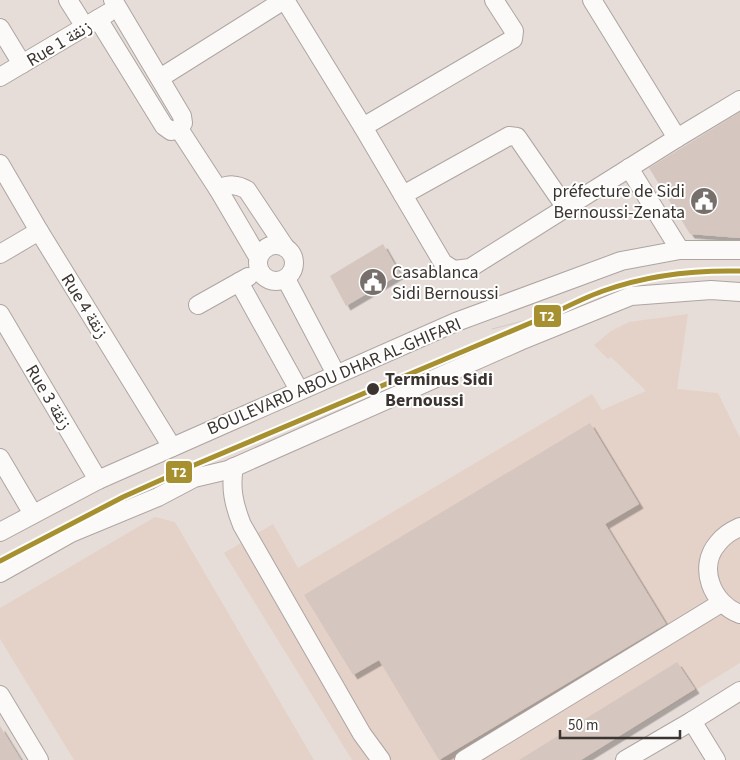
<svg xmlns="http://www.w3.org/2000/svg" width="740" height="760" font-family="'Source Sans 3','Noto Naskh Arabic',sans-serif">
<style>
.built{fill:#e4d2c8}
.building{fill:#d5c6bf;filter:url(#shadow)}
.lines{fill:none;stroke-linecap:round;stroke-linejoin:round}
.minor-casing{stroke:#ada5a2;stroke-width:20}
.minor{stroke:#fbfaf9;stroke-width:18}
.tram{stroke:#cecac9;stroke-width:1}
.tram-1-casing{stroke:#fff;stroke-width:9}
.tram-1{stroke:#a7902f;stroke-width:5}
.stop-dot{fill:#3b3430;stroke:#fff;stroke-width:2}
.labels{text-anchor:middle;stroke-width:4;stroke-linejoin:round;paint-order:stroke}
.street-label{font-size:18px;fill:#3b3430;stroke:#fff}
.poi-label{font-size:18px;fill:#3b3430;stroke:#fff;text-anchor:end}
.stop-label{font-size:18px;font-weight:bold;fill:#3b3430;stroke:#fff;text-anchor:start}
.line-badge{stroke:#fff;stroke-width:2}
.badge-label{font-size:14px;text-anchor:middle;font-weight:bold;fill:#fff}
</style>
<defs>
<filter id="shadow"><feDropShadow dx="4.5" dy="4.5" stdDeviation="0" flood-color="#0004"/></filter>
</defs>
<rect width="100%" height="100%" fill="#e7ddd8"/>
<!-- built -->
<g class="built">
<path d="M688,314L677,389L718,393L740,438V663L582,760H352L224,553L273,524L298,568L592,394L602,410L646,391L611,357L608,359L594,345L611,331L629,322Z"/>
<path d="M155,517L175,522L314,760H74L0,639V608Z"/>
</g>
<!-- building -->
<g class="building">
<path d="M740,112V238L690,234L649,168Z"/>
<path d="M383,244L400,274L346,306L330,276Z"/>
<path d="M590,423L639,504L605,524L666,624L439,760L379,660L353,675L304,595Z"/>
<path d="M677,662L695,689L581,760H519Z"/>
<path d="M0,726L21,760H0Z"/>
</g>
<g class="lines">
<!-- minor casing -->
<g class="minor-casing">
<g id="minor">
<path d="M68,0L85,27"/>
<path d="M285,0L363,127L443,263L454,270L470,268L677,138L740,100"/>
<path d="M592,0L677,138"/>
<path d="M98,19L164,126L171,131L179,129L183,123L182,116L113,0"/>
<path d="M0,28L22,64"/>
<path d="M0,77L108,13"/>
<path d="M160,78L284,0"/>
<path d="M363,127L513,39L514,31L494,0"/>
<path d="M179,129L218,189L258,257"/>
<path d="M0,164L39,231L172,447"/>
<path d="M629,168L680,250"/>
<path d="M218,189C229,184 237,184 247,190L285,247"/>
<path d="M403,195L509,136L517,137L566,208"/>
<circle cx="276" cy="263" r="18"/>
<path d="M0,254L39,231"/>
<path d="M286,279L336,374"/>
<path d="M239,282L299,390"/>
<path d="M198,305L248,277"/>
<path d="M0,314L98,480"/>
<path d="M0,458L33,514"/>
<path d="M234,467C230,488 234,505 242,525L362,734L381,760"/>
<path d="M740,527C731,531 724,535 718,543C697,567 712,604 740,614"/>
<path d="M0,532L98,480L456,322L621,261L680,250H740"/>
<path d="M0,573L71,533L158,497L194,478L228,470L520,341L631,296L711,290L740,292"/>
<path d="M0,695L39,760"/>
<path d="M692,721L716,760"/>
<path d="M464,760L721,603"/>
<path d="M625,760L692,721L740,691"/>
</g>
</g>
<!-- minor -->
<use href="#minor" class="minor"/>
<!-- tram -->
<path class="tram" d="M492,329L554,313"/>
<!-- tram-1 casing -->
<g class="tram-1-casing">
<path id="tram-1" d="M0,561L123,497L192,466L554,313C570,305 586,297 603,291C647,275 693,270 740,271"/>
</g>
<!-- tram-1 -->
<use href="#tram-1" class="tram-1"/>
</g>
<!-- icons -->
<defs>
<g id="civic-disc" transform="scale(1.4375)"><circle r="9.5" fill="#776f6b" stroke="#fff"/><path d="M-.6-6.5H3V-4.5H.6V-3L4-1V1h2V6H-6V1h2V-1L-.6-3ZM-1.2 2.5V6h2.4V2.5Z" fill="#fff"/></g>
</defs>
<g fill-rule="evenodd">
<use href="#civic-disc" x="704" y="201"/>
<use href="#civic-disc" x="373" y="282"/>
</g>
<!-- markers -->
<circle class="stop-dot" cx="373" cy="389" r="7"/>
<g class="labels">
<!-- street labels -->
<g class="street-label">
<text transform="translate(59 43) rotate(-31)" y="6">Rue 1 زنقة</text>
<text transform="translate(85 306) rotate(58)" y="6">Rue 4 زنقة</text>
<text transform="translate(334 376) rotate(-23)" y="6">BOULEVARD ABOU DHAR AL-GHIFARI</text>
<text transform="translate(49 397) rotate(59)" y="6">Rue 3 زنقة</text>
</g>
<!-- poi labels -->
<g class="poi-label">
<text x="685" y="197">préfecture de Sidi<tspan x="685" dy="21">Bernoussi-Zenata</tspan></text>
<text x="392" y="278" text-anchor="start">Casablanca<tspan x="392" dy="21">Sidi Bernoussi</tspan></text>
</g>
<!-- stop labels -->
<g class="stop-label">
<text x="385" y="385">Terminus Sidi<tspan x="385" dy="21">Bernoussi</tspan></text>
</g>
</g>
<g class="line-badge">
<rect x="533" y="304" width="29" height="24" rx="5" fill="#a7902f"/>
<rect x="165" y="460" width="28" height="24" rx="5" fill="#a7902f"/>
</g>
<g class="badge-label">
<text x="547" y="321">T2</text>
<text x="179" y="477">T2</text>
</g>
<!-- scale -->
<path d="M560 730v8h120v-8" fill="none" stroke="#3b3430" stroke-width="2.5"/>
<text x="568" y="730" font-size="15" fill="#3b3430" stroke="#ffffff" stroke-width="4" paint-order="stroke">50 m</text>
</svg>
